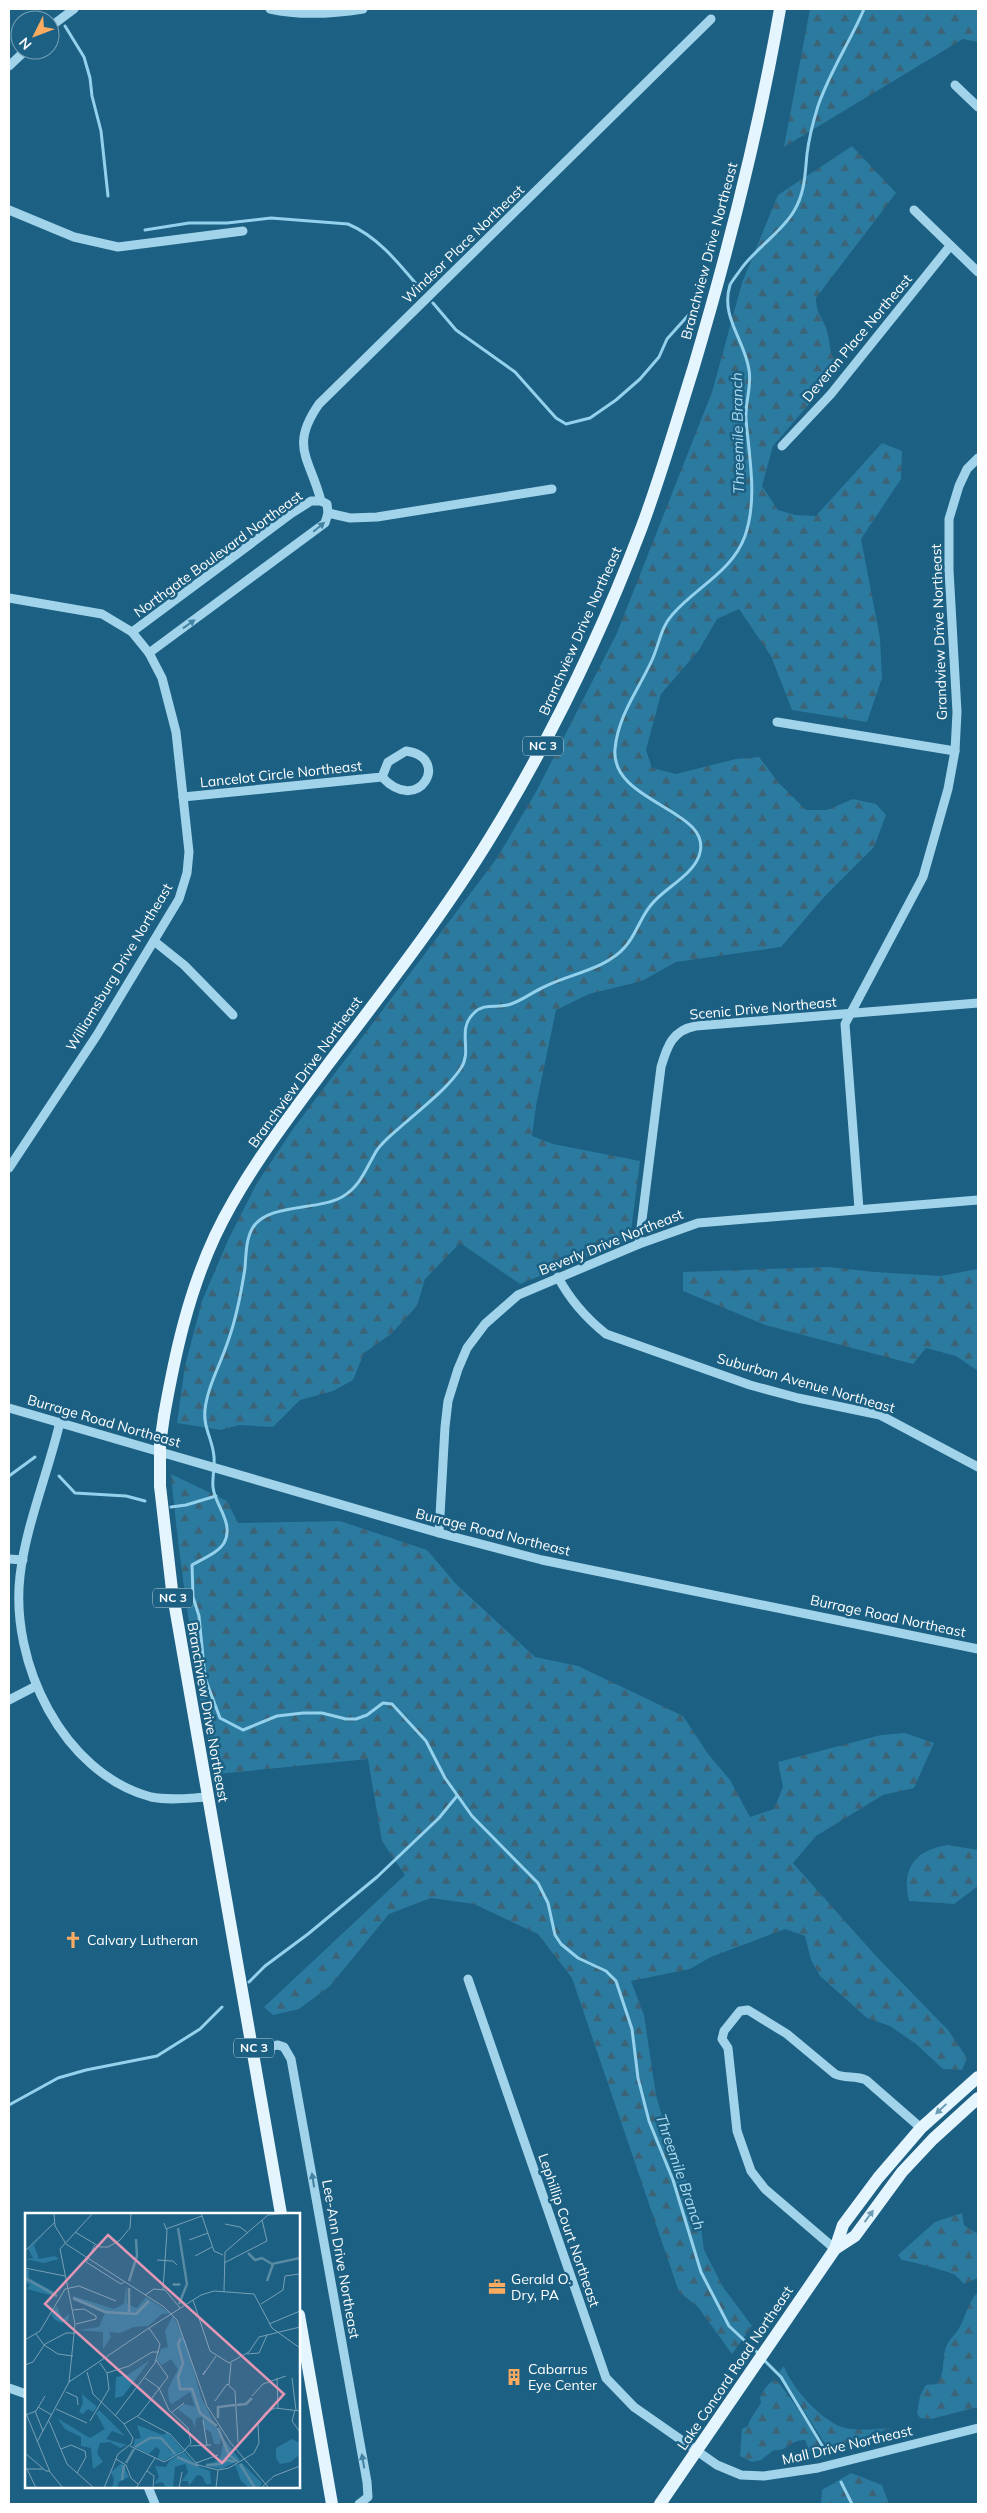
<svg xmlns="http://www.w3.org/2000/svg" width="987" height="2513" font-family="Mulish,sans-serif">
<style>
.forest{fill:url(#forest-firs)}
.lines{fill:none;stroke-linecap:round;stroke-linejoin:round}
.stream{stroke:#94d1ec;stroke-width:3}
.minor{stroke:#a1d3ea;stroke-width:9}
.major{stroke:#e5f5fe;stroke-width:12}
.major-bridge{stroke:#e5f5fe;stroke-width:12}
.oneway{fill:#4482a2}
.oneway2{fill:#6c9cb4}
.labels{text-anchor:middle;stroke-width:5;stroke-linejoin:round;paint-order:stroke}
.shield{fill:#1c6083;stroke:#bbcfda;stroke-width:1}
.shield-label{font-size:12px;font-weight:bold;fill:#fff}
.street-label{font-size:14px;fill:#fff;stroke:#1c6083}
.poi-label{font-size:14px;fill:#fff;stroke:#1c6083;text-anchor:start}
.water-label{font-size:15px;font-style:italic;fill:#addcf2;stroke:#1c6083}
.inset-river{fill:none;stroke:#598aa3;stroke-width:2.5}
.inset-road{fill:none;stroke:#77a0b5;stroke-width:1}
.view{fill:#e497b5;fill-opacity:0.15;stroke:#e497b5;stroke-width:2.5}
.inset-edge{fill:none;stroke:#fff;stroke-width:2.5}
</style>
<defs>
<pattern id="forest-firs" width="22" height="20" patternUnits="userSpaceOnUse" patternTransform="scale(1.25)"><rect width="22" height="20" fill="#2b7aa0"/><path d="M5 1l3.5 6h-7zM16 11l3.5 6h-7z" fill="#3c6376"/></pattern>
</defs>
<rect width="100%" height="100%" fill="#1c6083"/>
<!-- forest -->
<g class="forest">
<path d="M810,9H978V42L963,39L784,147Z"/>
<path d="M852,146L896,193L816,298C816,316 824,318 827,331C832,350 827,350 840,368L773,446L762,486L778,510L795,515L816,516L882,443L902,451L901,479L861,539L880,638L882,678L867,722L792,710L771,656L739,609L717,619L699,650L661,694L646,750L652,768L676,774L736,759L759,757L778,782L806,810H827L853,799L876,804L886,815L874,847L825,896L781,947L676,962L642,981L589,994L556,1010L536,1106L532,1136L553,1144L640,1161L630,1239L520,1284L460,1243L425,1279L417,1306L391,1334L364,1353L353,1380L333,1391L300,1400L273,1427L239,1425L221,1430L177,1423L185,1366L202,1301L229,1238L257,1183L293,1129L497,858L537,790L617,633L712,392L742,283L778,195Z"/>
<path d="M828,1267L875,1272L940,1276L978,1269V1371L956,1356L926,1348L913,1364L765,1325L683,1291V1272Z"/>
<path d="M171,1474L227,1501L238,1523L340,1521L427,1550L456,1584L535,1657L578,1666L683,1716L708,1754L730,1780L750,1817L774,1809L783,1787L778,1762L881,1735L905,1733L934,1743L914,1788L883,1795L816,1836L793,1863L876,1956L948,2030L967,2058L962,2070L943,2069L916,2044L890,2026L867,2018L820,1976L811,1960L805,1936L785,1929L711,1957L690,1969L631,1981L644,2015L656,2095L669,2141L699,2211L704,2250L723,2287L752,2326L732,2354L698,2307L679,2292L572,1978L538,1934L474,1904L431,1898L389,1914L330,1986L299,2009L273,2015L264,2007L405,1875L382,1841L368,1759L217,1774C204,1729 197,1683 191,1636C183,1582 176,1528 171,1474Z"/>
<path d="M948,1845L978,1850V1886L954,1904L909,1901C901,1868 915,1850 948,1845Z"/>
<path d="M962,2213L964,2225L978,2234V2278L964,2284C961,2281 958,2278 955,2275C951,2272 910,2261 902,2260L898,2255L935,2222Z"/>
<path d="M978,2292V2407L931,2419L920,2418L917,2413L920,2396L926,2385L937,2384C945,2373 942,2363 945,2350C948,2341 953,2337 958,2330C966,2318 967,2303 978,2292Z"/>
<path d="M784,2366C791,2387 822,2422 845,2428C860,2431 876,2429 891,2428L830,2449L827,2447L779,2372Z"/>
<path d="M776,2380C787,2391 823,2444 823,2458L813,2459L805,2440C792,2439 786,2452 774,2450L761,2460L752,2462L740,2456L742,2429L748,2426L750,2420L761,2403L760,2397C764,2390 768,2382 776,2380Z"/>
<path d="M851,2473L882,2485L889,2504H821L822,2490Z"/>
</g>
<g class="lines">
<!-- stream -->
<g class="stream">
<path d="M65,26L84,57L90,78L92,96L101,131L108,196"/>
<path d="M145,230L189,223H227L271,218L348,224C379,237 401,266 422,291"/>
<path d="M433,303L456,330L515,372L556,418L566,424L590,418L616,400L640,379L659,357L667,339L693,310"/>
<path d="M9,1476L35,1457"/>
<path d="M59,1476L75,1493L126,1496L145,1501"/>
<path d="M171,1507L186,1505L216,1496"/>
<path d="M249,1982L265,1966L308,1934L377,1877L439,1818L457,1796"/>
<path d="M9,2105L58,2078L86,2070L157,2056L200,2029L222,2007"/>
<path d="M759,2354L729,2326L701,2272L673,2180L649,2121L638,2078L632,2029L616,1981L606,1971L578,1958L561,1944L555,1935L548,1903L538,1883L472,1816L445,1778L426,1741L392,1704L383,1703L367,1715L356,1719H346L322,1713H303L277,1716L243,1730L220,1718L205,1678L199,1616L193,1597L192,1565C202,1559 218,1553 224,1543C235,1523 214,1504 213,1487C212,1478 215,1467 214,1457C213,1440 203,1428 205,1410C207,1388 220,1365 227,1344C236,1320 241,1294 245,1268C246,1255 246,1240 252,1229C266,1203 317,1211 342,1197C361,1186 366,1168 377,1150C384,1140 396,1131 405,1123C423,1107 448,1088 461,1068C473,1050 456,1030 474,1013C485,1002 497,1009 511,1004C523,1000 534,991 546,986C570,974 606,969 625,947C636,935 640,918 651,905C664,888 691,877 699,856C716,809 610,804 615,749C618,715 639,689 652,660C659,645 661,627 672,615C696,587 732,572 745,536C758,498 749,457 746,419C745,402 752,386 749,370C745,340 720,317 730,285C731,282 739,272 741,269C756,248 782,232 794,211C805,193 805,174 807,154C809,138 813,122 818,106C830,71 850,42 864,9"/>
<path d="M763,2359L781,2377L823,2447"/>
<path d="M841,2482L852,2504"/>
</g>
<!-- minor -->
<g class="minor">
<path d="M270,9C301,16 332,14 363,9"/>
<path d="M50,27L74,9"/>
<path d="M9,66L26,50"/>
<path d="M955,85L978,107"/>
<path d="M9,210L74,237L118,247L243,231"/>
<path d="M914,210L978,272"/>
<path d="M782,446L831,394L950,246"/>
<path d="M328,513L350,518L377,517L552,489"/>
<path d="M9,598L102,614L132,632L149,653L162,678L176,732L189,852L187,873L179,899L97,1035L9,1168"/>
<path d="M132,632L292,513L311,501H321"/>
<path d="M149,653L325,523L328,513L327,504L321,501C310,458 289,447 319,404L711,19"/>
<path d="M777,722L955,751"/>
<path d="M183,797L382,777C419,817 452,757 406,751L388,762L382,777"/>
<path d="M154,941L184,965L233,1015"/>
<path d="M859,1209L845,1024L923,877L948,789L955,751L957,712L949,570V519L959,486L967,469L978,458"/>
<path d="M639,1244L661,1067C667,1047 672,1030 696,1026L978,1003"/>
<path d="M558,1277C570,1300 586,1318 606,1334L750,1385L798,1398L880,1415L978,1467"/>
<path d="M9,1408L439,1533L542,1560L978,1649"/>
<path d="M60,1422C48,1473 26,1525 20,1576C10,1662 62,1773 151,1797C170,1801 189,1798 208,1797"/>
<path d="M439,1533L445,1427L448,1401L458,1369L467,1348L485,1324L518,1295L639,1244L698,1223L978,1200"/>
<path d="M9,1559L23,1560"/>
<path d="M9,1700L36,1686"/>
<path d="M468,1979L606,2378L634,2407L717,2465L741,2475L764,2476L818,2468L978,2428"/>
<path d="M254,2049L278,2045L284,2047L291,2059L367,2482L368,2497L359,2504"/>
<path d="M835,2249L765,2189L751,2171L737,2131L728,2048L722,2039L724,2031L740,2011L748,2010L787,2034L835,2074C846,2079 855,2075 866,2080L921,2128"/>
<path d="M9,2388L26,2394"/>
<path d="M148,2487L155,2504"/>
</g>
<!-- major -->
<g class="major">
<path d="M164,1416C175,1354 188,1294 215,1236C244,1175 286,1121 326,1067C383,992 441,918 490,838C550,740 600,637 641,529C661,476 677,420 694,366C729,248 759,129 780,9"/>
<path d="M160,1486L172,1590L281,2214"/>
<path d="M835,2249L855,2236L902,2172L933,2139L978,2098"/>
<path d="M299,2315L332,2504"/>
<path d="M660,2504L835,2249L843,2225L878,2178L921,2128L978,2077"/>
</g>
<!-- major-bridge -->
<path class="major-bridge" d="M160,1486V1444L164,1416"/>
</g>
<!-- one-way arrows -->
<defs><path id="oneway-solid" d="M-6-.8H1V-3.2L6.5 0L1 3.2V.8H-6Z" transform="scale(1.25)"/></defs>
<g class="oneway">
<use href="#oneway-solid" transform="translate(319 527) rotate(-40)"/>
<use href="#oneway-solid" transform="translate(189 624) rotate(-36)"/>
<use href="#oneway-solid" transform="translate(313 2180) rotate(-99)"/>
<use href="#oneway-solid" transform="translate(363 2461) rotate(-100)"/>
</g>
<g class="oneway2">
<use href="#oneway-solid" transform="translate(941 2109) rotate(137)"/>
<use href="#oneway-solid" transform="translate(869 2216) rotate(-54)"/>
</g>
<!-- icons -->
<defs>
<g id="church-bare" transform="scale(1.35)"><path d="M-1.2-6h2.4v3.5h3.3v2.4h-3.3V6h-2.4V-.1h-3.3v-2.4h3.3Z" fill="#fbab5f" stroke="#1c6083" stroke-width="2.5" paint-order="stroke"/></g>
<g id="office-bare" transform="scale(1.35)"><path d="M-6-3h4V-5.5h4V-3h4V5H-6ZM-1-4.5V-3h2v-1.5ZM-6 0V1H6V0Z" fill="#fbab5f" stroke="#1c6083" stroke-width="2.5" paint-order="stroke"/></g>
<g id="building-bare" transform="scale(1.35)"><path d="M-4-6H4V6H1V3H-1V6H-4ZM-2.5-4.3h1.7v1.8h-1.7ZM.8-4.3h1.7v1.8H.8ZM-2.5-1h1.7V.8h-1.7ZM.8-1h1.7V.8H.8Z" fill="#fbab5f" stroke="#1c6083" stroke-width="2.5" paint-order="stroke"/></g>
</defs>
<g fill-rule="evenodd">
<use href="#church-bare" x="73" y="1940"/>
<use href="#office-bare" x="497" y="2287"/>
<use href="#building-bare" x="514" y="2377"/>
</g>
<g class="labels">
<!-- shield labels -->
<g class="shield">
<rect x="523" y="736.5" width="40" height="19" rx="4"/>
<rect x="153" y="1588.5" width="40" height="19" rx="4"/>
<rect x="234" y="2038.5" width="40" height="19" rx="4"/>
</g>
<g class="shield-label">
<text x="543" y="750">NC 3</text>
<text x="173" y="1602">NC 3</text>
<text x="254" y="2052">NC 3</text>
</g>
<!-- street labels -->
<g class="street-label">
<text transform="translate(463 244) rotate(-44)" y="5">Windsor Place Northeast</text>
<text transform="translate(709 251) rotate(-75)" y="5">Branchview Drive Northeast</text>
<text transform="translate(857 338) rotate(-50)" y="5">Deveron Place Northeast</text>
<text transform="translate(218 554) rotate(-36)" y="5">Northgate Boulevard Northeast</text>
<text transform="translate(580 631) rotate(-66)" y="5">Branchview Drive Northeast</text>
<text transform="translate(939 632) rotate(-92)" y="5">Grandview Drive Northeast</text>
<text transform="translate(281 774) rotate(-6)" y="5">Lancelot Circle Northeast</text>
<text transform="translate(119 967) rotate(-59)" y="5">Williamsburg Drive Northeast</text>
<text transform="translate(763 1008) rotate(-5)" y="5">Scenic Drive Northeast</text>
<text transform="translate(305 1072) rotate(-54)" y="5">Branchview Drive Northeast</text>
<text transform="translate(611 1242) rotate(-22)" y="5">Beverly Drive Northeast</text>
<text transform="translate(806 1383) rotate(16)" y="5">Suburban Avenue Northeast</text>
<text transform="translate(104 1421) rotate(16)" y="5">Burrage Road Northeast</text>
<text transform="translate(493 1532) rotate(14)" y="5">Burrage Road Northeast</text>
<text transform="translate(888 1616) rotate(12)" y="5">Burrage Road Northeast</text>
<text transform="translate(208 1712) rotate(80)" y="5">Branchview Drive Northeast</text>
<text transform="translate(569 2230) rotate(71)" y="5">Lephillip Court Northeast</text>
<text transform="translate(341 2259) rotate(80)" y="5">Lee-Ann Drive Northeast</text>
<text transform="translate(735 2368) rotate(-56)" y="5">Lake Concord Road Northeast</text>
<text transform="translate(847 2445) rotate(-13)" y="5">Mall Drive Northeast</text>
</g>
<!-- poi labels -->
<g class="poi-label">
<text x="87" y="1945">Calvary Lutheran</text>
<text x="511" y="2284">Gerald O.<tspan x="511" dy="16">Dry, PA</tspan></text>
<text x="528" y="2374">Cabarrus<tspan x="528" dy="16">Eye Center</tspan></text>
</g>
<!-- water labels -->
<g class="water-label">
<text transform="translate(738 433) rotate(-91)" y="5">Threemile Branch</text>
<text transform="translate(680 2172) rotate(71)" y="5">Threemile Branch</text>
</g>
</g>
<!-- overview -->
<g transform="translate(25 2213)">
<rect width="275" height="275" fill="#1c6083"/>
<path d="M21,19L9,32L14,46L30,43L34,46L19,50L0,46L8,45L3,36ZM0,56L4,57V65L31,80L32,84L2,76L5,72L0,69ZM101,72L102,91L112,95L121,84L145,100L137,101L123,113L109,114L95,120L84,119L86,124L78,136V119L53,117L74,114L80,100L48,87V83L89,96L99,91ZM32,93L37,107L44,101L43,108L36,110L29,106L26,101ZM148,103L161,130L176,184L196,223L195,231H189L186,219L180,216L177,204L171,205L170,215L167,207L153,196L159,191L170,194L165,179L147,191L144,188L143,176L153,156L146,146L137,152L132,147L136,136L143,134L140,118ZM125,147L98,183L90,185L91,164L103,162ZM57,181L72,194L68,199L63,196L58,201L54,199L58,190ZM74,197L100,223L87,218L81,226L102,232L95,235L85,229L75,230L72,240L78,249L68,256L66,235L56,233V224L40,216L32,205L65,225L80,216L71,200ZM112,212L138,222L142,219L144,221L137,227L148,243L138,248L133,245L135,237L131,234L124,241L108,233L110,226L116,225ZM199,226L215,247L196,256L181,253L195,246ZM159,239L172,253L185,258L186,271H181L177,263L172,262L164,273L163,268H157L163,259L160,251L150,254L148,275L141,274L137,269L129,271L134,264L130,253L141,254L144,248ZM97,250L104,264L94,269L92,275H87L89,266L86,259ZM217,250L237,270L234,275L223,274L216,268L210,252Z" fill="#2b7aa0"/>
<path d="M143,220L158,237L147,244L145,236L133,225ZM267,226L275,230V241L266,249L255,251L251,245V235Z" fill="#2b7aa0"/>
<path class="inset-river" d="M153,15L162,71L154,91M223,40L230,47L237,45L247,51L275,45M0,65L32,83M104,68L112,43L111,26M242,68L248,51M48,85L80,99L111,101L124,88M104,99V75M156,125L153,131L158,150L153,164L155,176H167L175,200L192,213M212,192L221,191L227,185M193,205V194L210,192M193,215L204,242L213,249M110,234L125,225H136L150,241M152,244L173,253M101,250L109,236M215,251L230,275M181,252L195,251L203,247L210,249M97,267L99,252"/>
<path class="inset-road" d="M29,0L30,13L41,31L139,94L152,107L182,193L205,229L244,275M176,0L189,38L198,42M200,11L215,14L223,20M141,16L177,3M50,19L75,34H83L95,27L105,15L106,0M164,27L183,20M70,32L61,49L96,71L99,69M0,38L29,10M170,43L187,34M132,47L148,48L152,52M199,50L242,28L237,7M0,55L40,63M148,71H155V72H148ZM138,77L142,18L139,10M199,79L200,39L243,2L267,0M120,82L129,76L140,77L155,95M168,87L185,138L204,150L224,139L234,124L275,114M236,91L258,77L260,63L274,61M48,97L59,96L71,103V106L51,111M244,111L275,98M11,121L19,132L33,141L48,143M0,127L15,118L40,76L54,73L91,88M222,141L234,140L242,122M0,152L8,149L20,131L41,120H51M180,158L178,162L191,143M62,159L68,181L99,211L108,225L106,231L93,241L79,275M82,160L104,153L127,139H134M252,165L253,195M267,165L271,197M44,169L124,115L176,82L189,78L229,81L247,115L275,135M44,169L50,111L35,36L68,0M202,171L210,178L213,229M204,172L206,150M41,179L52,184L53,192M227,183L238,171L261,163M190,188L202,171M13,194L27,202M31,196L62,210M270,197L267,208L275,219M0,198L25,259L38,275M10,198L18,218M146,200L159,190M1,202L11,198L20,183M90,203L130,150L135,131L124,115M113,204L145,221L173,252L193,257L204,255L229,240L234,230L233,211L240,200L250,195L275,198M178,207L182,232M24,208L42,251L69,275M65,208L84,176L82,160L75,150M99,211L114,202L143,164L131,147M12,229L45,167M105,233L139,249L159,238L166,230L163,215L144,197L134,175L120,165M165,233L186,232M36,236L46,232L60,238L61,244L52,260M0,240L21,258H25M91,246L101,252L106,265L113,271M171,250L193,242M1,256H18M2,256L11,275M122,258L129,263L128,275M111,275L130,245M154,275L157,259M191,275L193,257M236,275L249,263L275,253"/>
<path class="view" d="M83,22L259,181L197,250L20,91Z"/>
<rect width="275" height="275" class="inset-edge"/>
</g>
<!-- border -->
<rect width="987" height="2513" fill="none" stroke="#ffffff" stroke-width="20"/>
<!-- north arrow -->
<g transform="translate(35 35) rotate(228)"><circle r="24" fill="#1c6083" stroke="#77a0b5"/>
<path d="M0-4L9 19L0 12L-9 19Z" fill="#fbab5f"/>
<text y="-8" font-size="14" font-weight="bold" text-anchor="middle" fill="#ffffff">N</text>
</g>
</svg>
